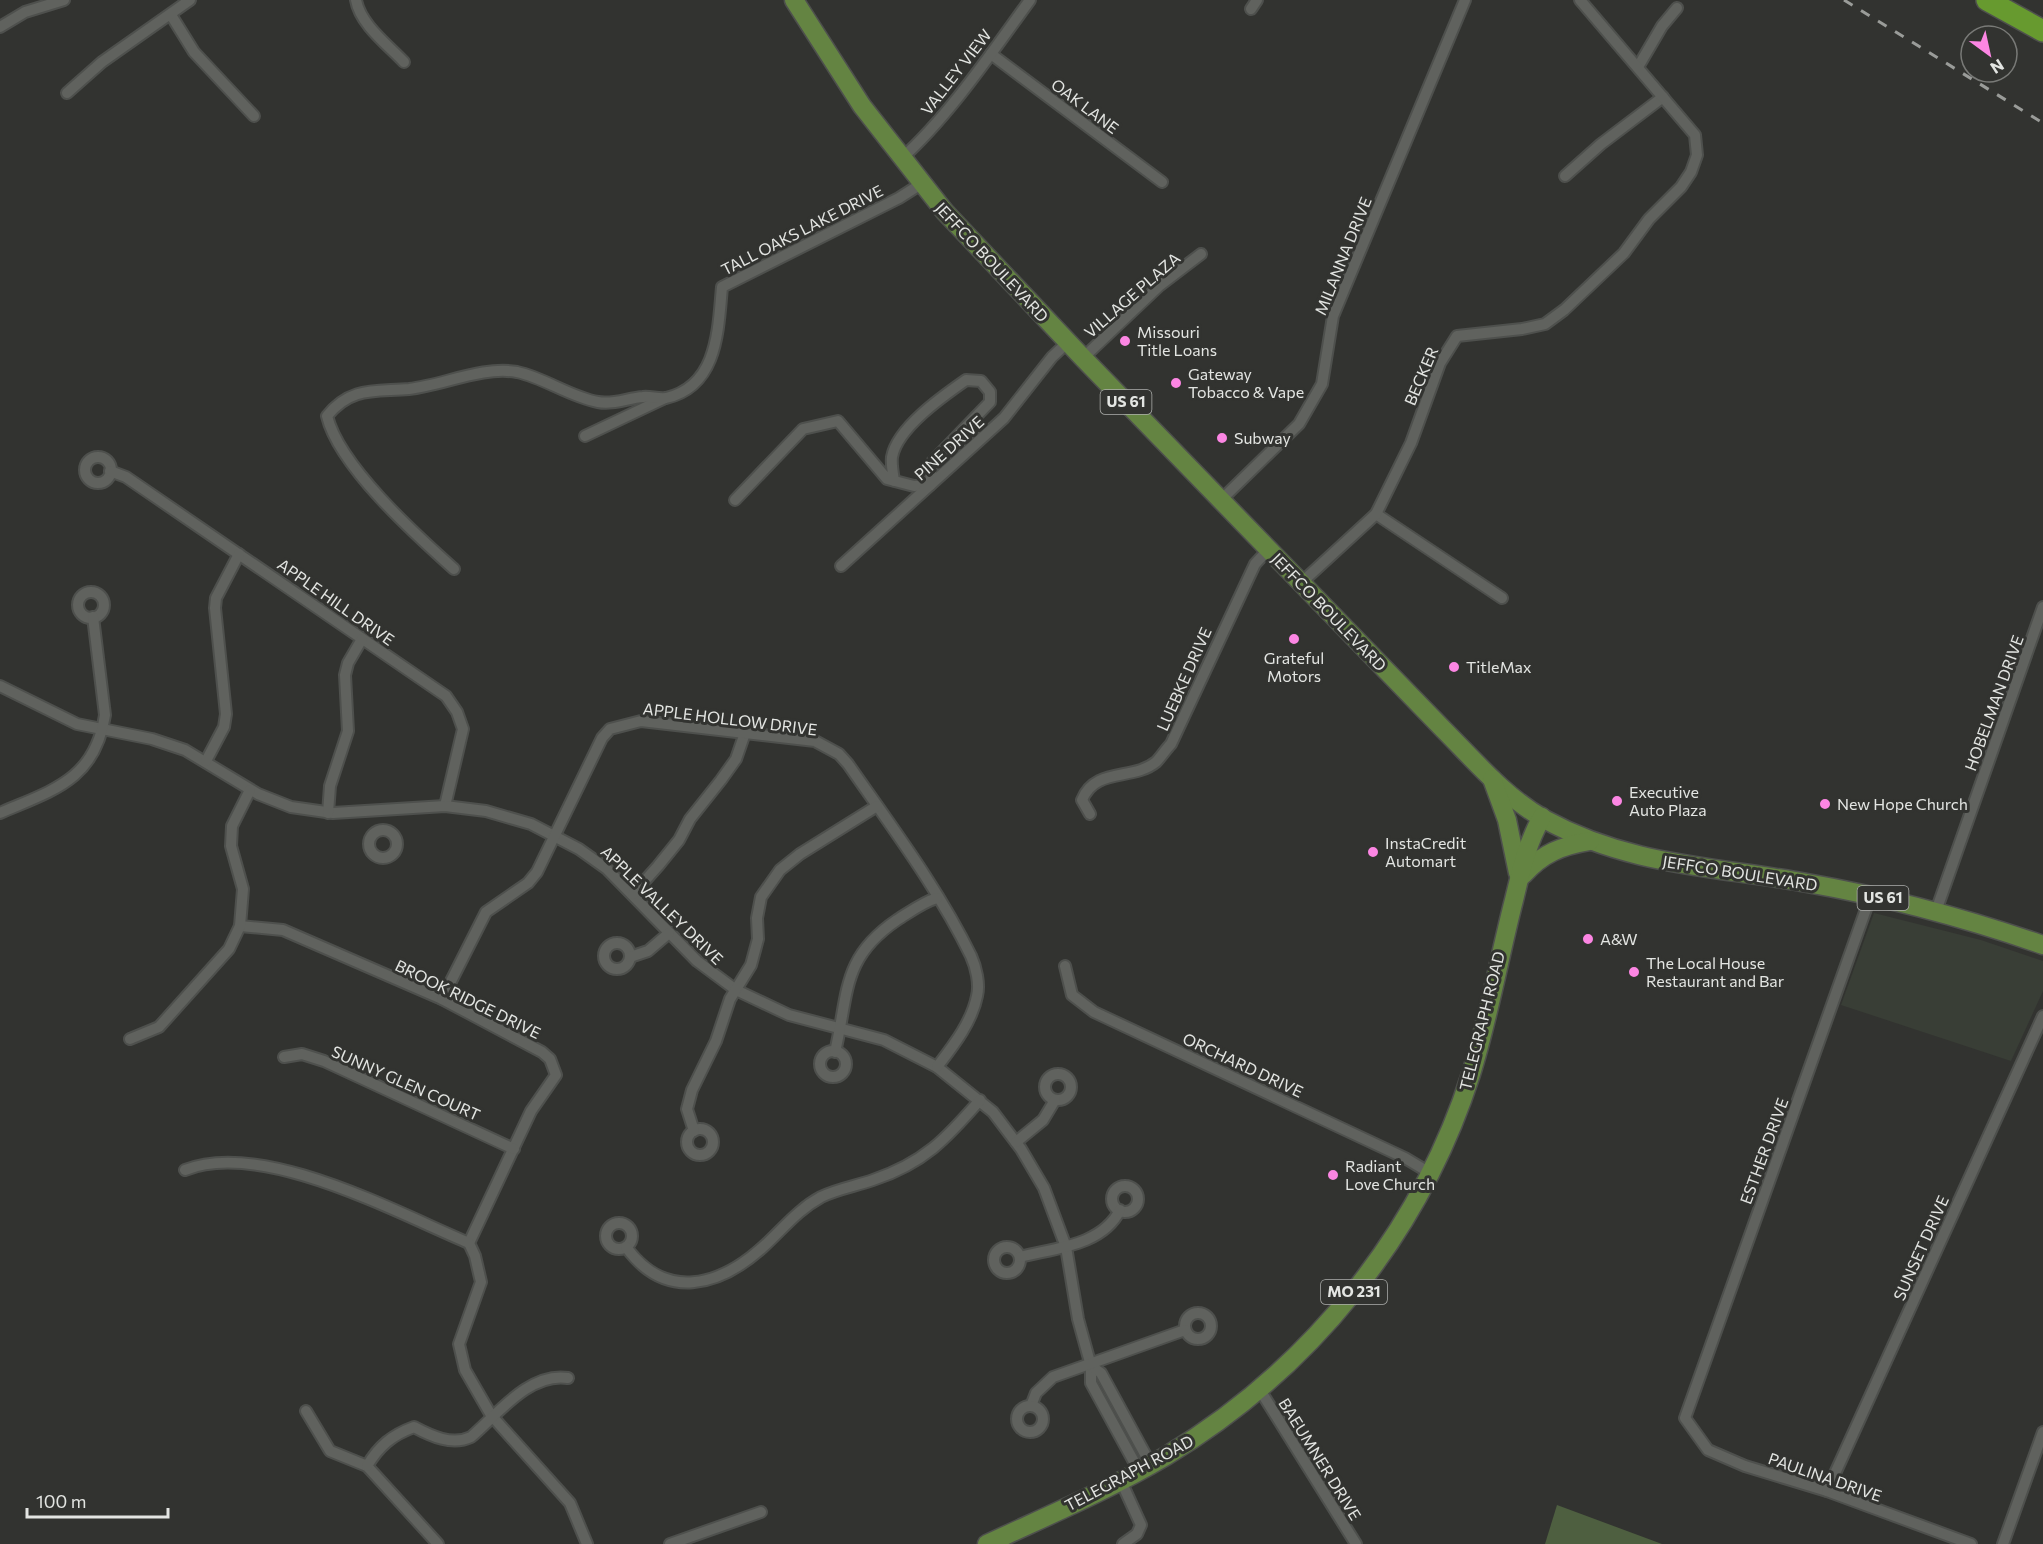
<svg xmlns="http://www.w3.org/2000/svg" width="2043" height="1544" font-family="Commissioner,sans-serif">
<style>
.built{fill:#393e36}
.green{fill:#4e5f40}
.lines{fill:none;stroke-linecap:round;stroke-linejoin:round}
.street-casing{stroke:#4e504d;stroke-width:14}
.primary-casing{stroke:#4e504d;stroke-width:21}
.highway-casing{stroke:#4e504d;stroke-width:24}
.street{stroke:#60625e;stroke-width:10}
.primary{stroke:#648442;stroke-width:18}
.highway{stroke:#679a2f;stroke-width:21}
.rail{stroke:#9a9c99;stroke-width:3;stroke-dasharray:10 10;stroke-linecap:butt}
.poi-dot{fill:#fc86e3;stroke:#323330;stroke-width:2}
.labels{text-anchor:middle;stroke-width:6;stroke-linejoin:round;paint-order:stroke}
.shield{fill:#323330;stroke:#aeb0ad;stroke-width:1.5}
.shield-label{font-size:15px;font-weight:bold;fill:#e3e5e2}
.street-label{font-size:16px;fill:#e3e5e2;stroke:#323330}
.poi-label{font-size:16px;fill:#e3e5e2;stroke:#323330;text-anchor:start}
</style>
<rect width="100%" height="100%" fill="#323330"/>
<!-- built -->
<path class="built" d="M1874,913L1981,940L2043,961V991L2011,1061L1841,1005Z"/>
<!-- green -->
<path class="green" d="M1557,1505L1662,1544H1545Z"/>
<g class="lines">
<!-- street casing -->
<g class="street-casing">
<g id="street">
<path d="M356,0C360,24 388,45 404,62"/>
<path d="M1251,9L1257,0"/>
<path d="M171,15L194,52L254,116"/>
<path d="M0,27L25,12L64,0"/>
<path d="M991,54L1162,182"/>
<path d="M1638,67L1662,26L1677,8"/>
<path d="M67,93L102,62L190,0"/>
<path d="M901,159C949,116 992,52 1030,0"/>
<path d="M1565,176L1601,144L1663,97"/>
<path d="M1083,358L1159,286L1201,254"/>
<path d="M585,436L663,399"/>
<circle cx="98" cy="470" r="13"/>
<path d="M110,471L126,477L446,696L457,712L463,729L445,806"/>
<path d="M735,500L803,429L838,421L887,479L914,486L930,485L932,462L990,402V392L981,381L966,380C943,396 897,428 892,457C891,465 893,473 894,481"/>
<path d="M1221,500L1299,424L1322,384L1333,316L1465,0"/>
<path d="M1376,514L1502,598"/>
<path d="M841,566L1004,418L1052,357L1068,342"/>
<path d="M454,569C416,535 339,466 327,416C351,386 376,392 409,389C444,385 482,366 517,372C545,378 570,397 598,402C613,405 628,398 643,397C650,396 658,399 666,398C718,386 718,330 722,287L899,198L921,184"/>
<path d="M1301,583L1376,514L1411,443L1440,363L1457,336L1522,329L1545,324L1564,310L1624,253L1649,219L1681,187L1691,172L1697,155L1695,135L1580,0"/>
<circle cx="91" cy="605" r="13"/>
<path d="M0,686L77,724L152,739L185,750L258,794L291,807L333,813L445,806L486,811L531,824L579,849L607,869L697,961L736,990L789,1015L884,1040L937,1067L993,1112L1021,1149L1044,1188L1066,1247L1078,1319L1091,1366V1383L1139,1471"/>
<path d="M206,761L224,727L226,714L215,608L216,598L239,554"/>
<path d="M0,813C53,790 95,780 105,715L93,617"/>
<path d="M328,813L330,786L348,731L345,675L348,663L362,639"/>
<path d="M1090,814L1082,800C1095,767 1133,781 1156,762C1161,757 1166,749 1171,744L1255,564L1269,549"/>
<circle cx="383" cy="844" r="14"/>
<path d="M633,894L658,866L679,840L690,819L721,780L736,759L745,733"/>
<path d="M1871,895L1685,1418L1708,1450L1745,1466L1827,1491L1971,1544"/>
<path d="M1936,911L2043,607"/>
<path d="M240,926L283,930L442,999L542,1052L550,1059L556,1075L531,1111L469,1243L475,1256L481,1282L459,1344L465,1370L491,1415L570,1503L587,1544"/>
<circle cx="617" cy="956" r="13"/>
<path d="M630,957L648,951L669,933"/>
<path d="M1065,966L1072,995L1094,1012L1405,1158L1430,1173"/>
<path d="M442,999L486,912L528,883L537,872L602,738L610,729L641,721L815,741L839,754L848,764C891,826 938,888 971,956C976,967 980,984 977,996C972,1022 953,1046 937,1067"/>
<path d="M130,1039L159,1027L229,949L240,926L243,889L231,846L232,826L250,790"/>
<circle cx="833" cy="1064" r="13"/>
<path d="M835,1052C849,993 841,958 897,920C910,912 923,902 937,898"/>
<path d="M284,1057L302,1054L324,1061L514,1149"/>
<circle cx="1058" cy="1087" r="13"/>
<circle cx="700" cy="1142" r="13"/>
<path d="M694,1131L687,1109L692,1090L716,1041L730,999L751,965L758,939L757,918L761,897L780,870L800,854L877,806"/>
<path d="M1016,1142L1043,1120L1055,1100"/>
<path d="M185,1170C262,1139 397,1213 469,1243"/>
<circle cx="1125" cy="1199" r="13"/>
<circle cx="619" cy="1236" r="13"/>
<path d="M626,1247C665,1301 719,1287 763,1247C782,1230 797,1210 821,1197C837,1189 856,1186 873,1180C924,1163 946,1139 980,1100"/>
<circle cx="1007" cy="1260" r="13"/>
<path d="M1020,1257C1054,1248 1102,1246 1120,1210"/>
<circle cx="1198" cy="1326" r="13"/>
<path d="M1091,1366L1101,1373L1151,1465"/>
<path d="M1260,1390L1356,1544"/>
<path d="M1031,1406L1036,1393L1053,1377L1185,1330"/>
<circle cx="1030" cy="1419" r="13"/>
<path d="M306,1411L330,1451L367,1466L438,1544"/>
<path d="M367,1466C379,1446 392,1435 414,1427C431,1436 452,1446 471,1437C497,1415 529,1372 568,1378"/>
<path d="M1121,1481L1141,1525L1137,1534L1123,1544"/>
<path d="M1827,1491L2043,1016"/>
<path d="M670,1544L761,1512"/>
<path d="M2003,1544L2043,1432"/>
</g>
</g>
<!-- primary casing -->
<g class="primary-casing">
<g id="primary">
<path d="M794,0L862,106L945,212L1083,358L1443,729C1474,760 1505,797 1544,819C1630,866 1713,866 1807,883C1887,897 1965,918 2043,945"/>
<path d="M1492,779L1507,820L1518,873"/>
<path d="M1523,875C1543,853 1561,846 1590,841"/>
<path d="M987,1544C1047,1516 1109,1490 1166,1456C1309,1370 1420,1234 1471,1074C1489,1017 1499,958 1514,900C1521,871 1527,843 1542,817"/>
</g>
</g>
<!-- highway casing -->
<g class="highway-casing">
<path id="highway" d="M1987,0L2043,31"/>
</g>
<!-- street -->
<use href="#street" class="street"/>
<!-- primary -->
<use href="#primary" class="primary"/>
<!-- highway -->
<use href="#highway" class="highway"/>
<!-- rail -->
<path class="rail" d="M1844,0L2043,123"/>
</g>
<!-- markers -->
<g class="poi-dot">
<circle cx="1125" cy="341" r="6"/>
<circle cx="1176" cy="383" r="6"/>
<circle cx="1222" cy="438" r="6"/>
<circle cx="1294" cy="639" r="6"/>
<circle cx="1454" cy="667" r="6"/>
<circle cx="1617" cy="801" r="6"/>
<circle cx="1825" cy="804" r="6"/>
<circle cx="1373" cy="852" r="6"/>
<circle cx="1588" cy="939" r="6"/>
<circle cx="1634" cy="972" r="6"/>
<circle cx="1333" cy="1175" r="6"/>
</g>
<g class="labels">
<!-- shield labels -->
<g class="shield">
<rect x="1100.5" y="390" width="51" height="24" rx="4.5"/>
<rect x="1857.5" y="886" width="51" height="24" rx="4.5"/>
<rect x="1321" y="1280" width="66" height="24" rx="4.5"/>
</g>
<g class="shield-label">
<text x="1126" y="407">US 61</text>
<text x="1883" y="903">US 61</text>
<text x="1354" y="1297">MO 231</text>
</g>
<!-- street labels -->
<g class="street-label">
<text transform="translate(956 72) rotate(-52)" y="6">VALLEY VIEW</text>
<text transform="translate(1085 106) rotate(37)" y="6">OAK LANE</text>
<text transform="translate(802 230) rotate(-27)" y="6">TALL OAKS LAKE DRIVE</text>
<text transform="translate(1343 256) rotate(-68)" y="6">MILANNA DRIVE</text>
<text transform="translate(992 262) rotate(47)" y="6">JEFFCO BOULEVARD</text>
<text transform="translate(1132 295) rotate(-41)" y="6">VILLAGE PLAZA</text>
<text transform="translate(1421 376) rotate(-67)" y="6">BECKER</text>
<text transform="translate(949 448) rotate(-42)" y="6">PINE DRIVE</text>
<text transform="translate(336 602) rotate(35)" y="6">APPLE HILL DRIVE</text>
<text transform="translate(1329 612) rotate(46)" y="6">JEFFCO BOULEVARD</text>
<text transform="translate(1184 679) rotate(-66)" y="6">LUEBKE DRIVE</text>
<text transform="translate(1994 703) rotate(-70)" y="6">HOBELMAN DRIVE</text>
<text transform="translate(730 719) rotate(7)" y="6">APPLE HOLLOW DRIVE</text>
<text transform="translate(1740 873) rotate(9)" y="6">JEFFCO BOULEVARD</text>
<text transform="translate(662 905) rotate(44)" y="6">APPLE VALLEY DRIVE</text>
<text transform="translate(468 999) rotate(26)" y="6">BROOK RIDGE DRIVE</text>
<text transform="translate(1482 1021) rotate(-76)" y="6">TELEGRAPH ROAD</text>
<text transform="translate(1243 1065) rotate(25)" y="6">ORCHARD DRIVE</text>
<text transform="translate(406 1083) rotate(24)" y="6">SUNNY GLEN COURT</text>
<text transform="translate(1764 1151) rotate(-70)" y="6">ESTHER DRIVE</text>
<text transform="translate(1921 1248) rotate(-66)" y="6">SUNSET DRIVE</text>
<text transform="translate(1320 1459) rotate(58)" y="6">BAEUMNER DRIVE</text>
<text transform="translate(1129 1473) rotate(-28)" y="6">TELEGRAPH ROAD</text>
<text transform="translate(1825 1477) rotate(19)" y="6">PAULINA DRIVE</text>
</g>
<!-- poi labels -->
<g class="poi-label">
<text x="1137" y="338">Missouri<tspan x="1137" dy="18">Title Loans</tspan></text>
<text x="1188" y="380">Gateway<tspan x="1188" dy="18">Tobacco &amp; Vape</tspan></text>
<text x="1234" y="444">Subway</text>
<text x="1294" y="664" text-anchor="middle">Grateful<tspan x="1294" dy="18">Motors</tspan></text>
<text x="1466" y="673">TitleMax</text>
<text x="1629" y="798">Executive<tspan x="1629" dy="18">Auto Plaza</tspan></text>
<text x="1837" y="810">New Hope Church</text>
<text x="1385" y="849">InstaCredit<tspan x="1385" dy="18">Automart</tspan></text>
<text x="1600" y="945">A&amp;W</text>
<text x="1646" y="969">The Local House<tspan x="1646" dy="18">Restaurant and Bar</tspan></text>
<text x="1345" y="1172">Radiant<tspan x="1345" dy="18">Love Church</tspan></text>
</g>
</g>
<!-- north arrow -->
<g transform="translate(1989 54) rotate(147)"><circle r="28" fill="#323330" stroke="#797a77" stroke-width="1.5"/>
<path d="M0-4.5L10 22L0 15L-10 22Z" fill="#fc86e3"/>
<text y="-9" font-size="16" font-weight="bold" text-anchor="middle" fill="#e3e5e2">N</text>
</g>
<!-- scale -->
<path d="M27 1508v9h141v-9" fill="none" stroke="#e3e5e2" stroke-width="3"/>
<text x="36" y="1508" font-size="18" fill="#e3e5e2" stroke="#323330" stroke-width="4.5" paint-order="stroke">100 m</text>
</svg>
